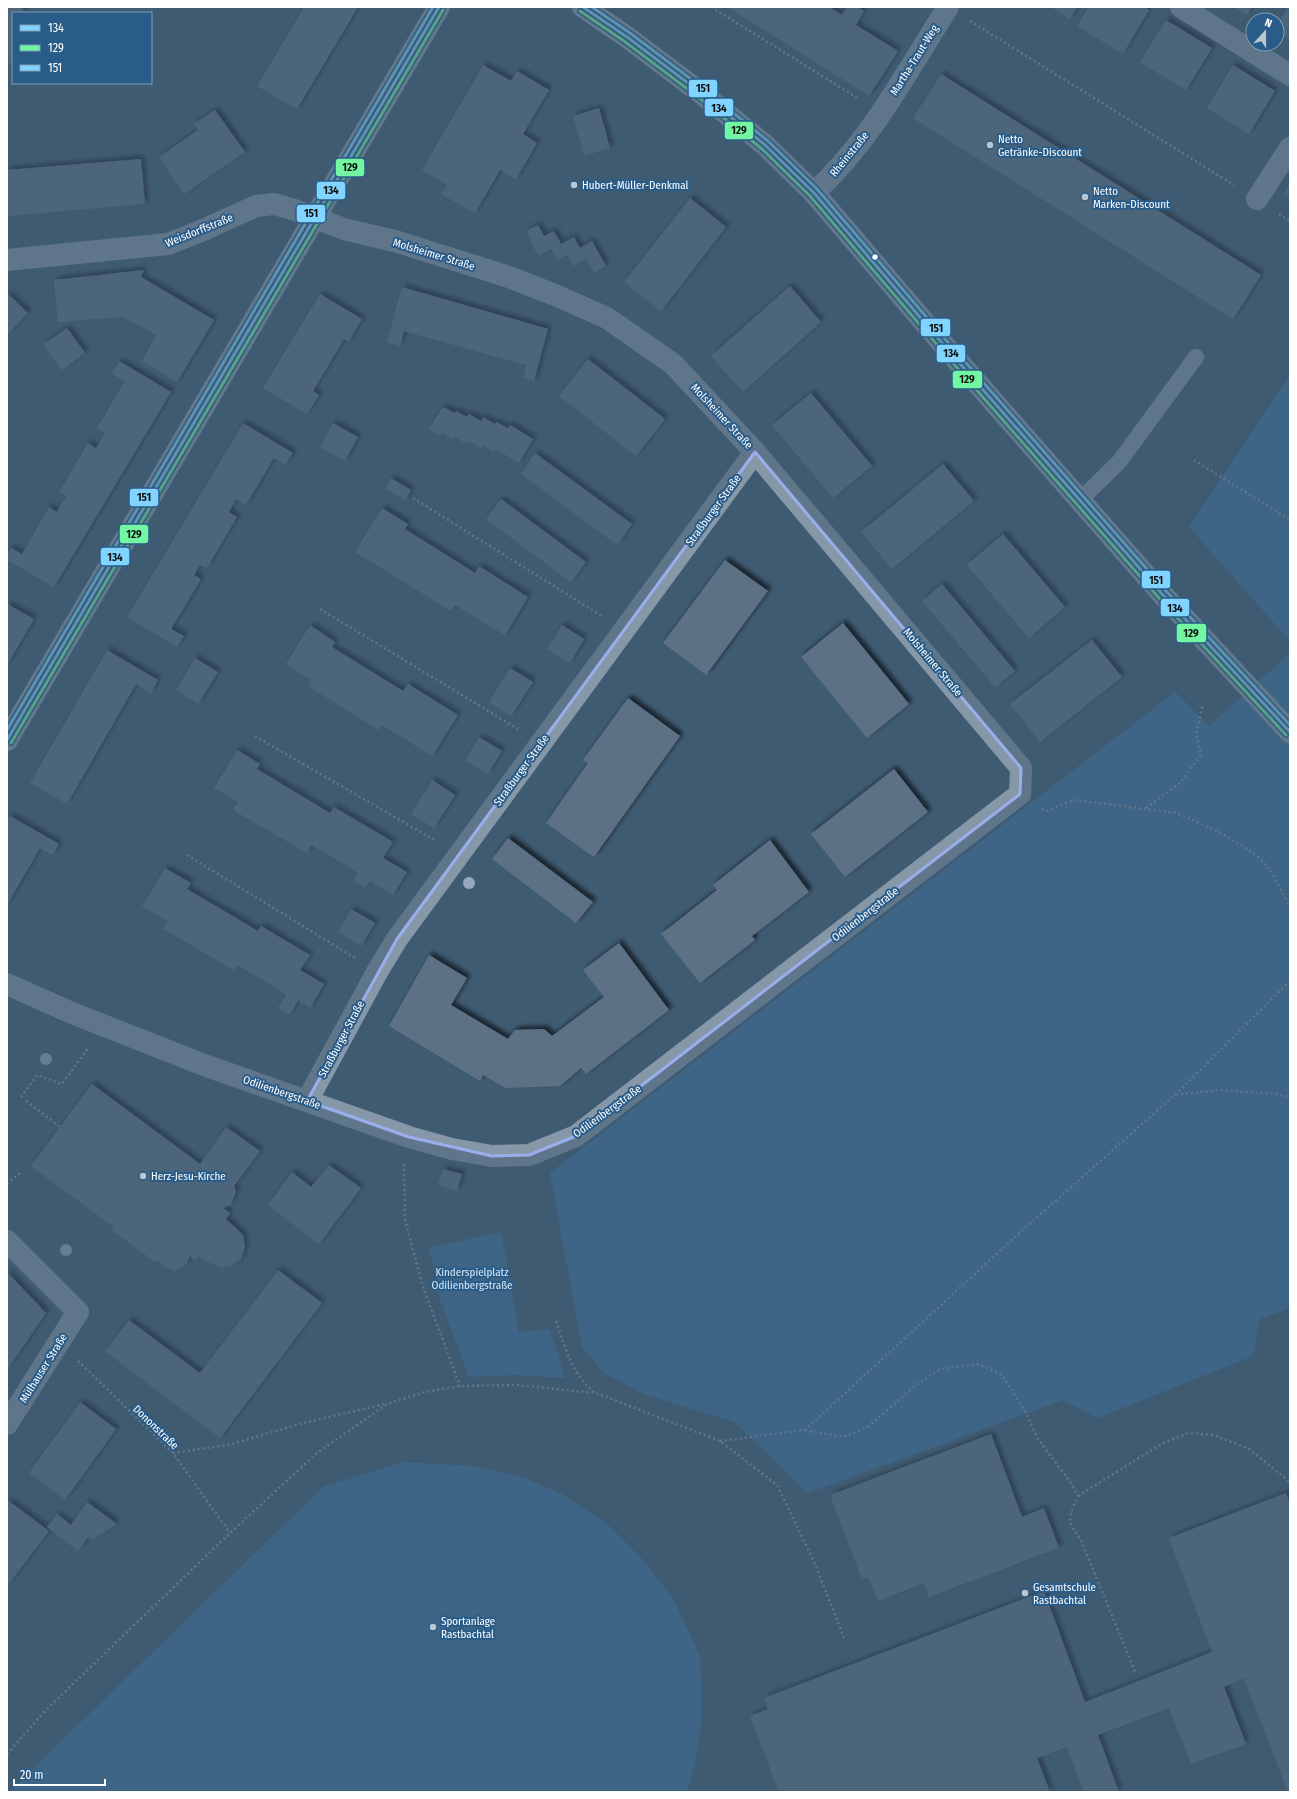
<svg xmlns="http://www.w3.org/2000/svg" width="1297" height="1799" font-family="'Fira Sans Condensed',sans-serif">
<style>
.green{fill:#3d729d}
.building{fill:#5c7284;filter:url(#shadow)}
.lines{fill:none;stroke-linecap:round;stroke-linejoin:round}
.path{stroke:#8697a7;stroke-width:2.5;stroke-dasharray:2 3;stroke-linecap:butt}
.lane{stroke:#8697a7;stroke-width:16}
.street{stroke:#8697a7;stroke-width:22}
.secondary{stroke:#8c9eac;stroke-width:22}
.bus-1-casing{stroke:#295c88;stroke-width:6}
.bus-2-casing{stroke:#295c88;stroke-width:6}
.bus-3-casing{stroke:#295c88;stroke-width:6}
.bus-1{stroke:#80d4ff;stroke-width:3}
.bus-2{stroke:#73f6a2;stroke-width:3}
.bus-3{stroke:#80d4ff;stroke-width:3}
.tree{fill:#94a9bb}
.marked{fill:none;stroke:#99afed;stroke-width:3;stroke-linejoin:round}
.poi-dot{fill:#bcc6ce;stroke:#295c88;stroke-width:1.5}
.bus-dot{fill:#fff;stroke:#295c88;stroke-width:1.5}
.labels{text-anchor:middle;stroke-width:4;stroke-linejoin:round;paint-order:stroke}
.street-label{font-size:11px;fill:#fff;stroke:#295c88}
.poi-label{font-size:11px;fill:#fff;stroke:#295c88;text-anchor:start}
.park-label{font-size:11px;fill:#d9e9f7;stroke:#295c88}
.line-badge{stroke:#295c88;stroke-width:1.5}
.pale-badge-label{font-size:11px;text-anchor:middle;font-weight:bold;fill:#111}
</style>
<defs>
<filter id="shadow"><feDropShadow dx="3.5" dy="-3.5" stdDeviation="2" flood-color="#0009"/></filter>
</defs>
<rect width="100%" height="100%" fill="#3f5b72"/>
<!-- green -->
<g class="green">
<path d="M1290,375V641L1189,527Z"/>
<path d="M1290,653V1308L1260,1319L1253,1356L1098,1418L1063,1400L808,1493L734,1422L644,1394L604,1373L582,1347L550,1173L1175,692L1209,726Z"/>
<path d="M501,1232L519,1332L550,1329L565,1378L517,1375L469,1377L440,1299L429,1248Z"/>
<path d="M403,1462L473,1466L525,1478L564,1495L608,1525L642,1559L673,1598L700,1656L702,1715L696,1760L687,1792H9L323,1487Z"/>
</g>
<!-- building -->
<g class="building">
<path d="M7,7H21L27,13H13V67L7,61Z"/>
<path d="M304,7H358L297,109L257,86Z"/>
<path d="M728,7H829L842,15L847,7H858L864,11L856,25L898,51L869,96Z"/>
<path d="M1051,7H1077L1070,19Z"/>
<path d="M1089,7H1144L1149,10L1123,54L1077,26Z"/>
<path d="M1234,7H1252L1247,15Z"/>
<path d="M1288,7H1290V39L1277,31V24Z"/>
<path d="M1166,20L1212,48L1186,90L1140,62Z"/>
<path d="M483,65L511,81L517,71L549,90L523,134L537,143L516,179L500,170L475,213L441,194L447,185L422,170Z"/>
<path d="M1233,65L1275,91L1249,134L1207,108Z"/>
<path d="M941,74L1261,275L1233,319L913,118Z"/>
<path d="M599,108L610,148L584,156L573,116Z"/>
<path d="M215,110L245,152L184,194L159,157L198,130L194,124Z"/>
<path d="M141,159L145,204L7,216V170Z"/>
<path d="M1290,183V197L1284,193Z"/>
<path d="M690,198L726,227L661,311L624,282Z"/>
<path d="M538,225L544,236L554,231L561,244L574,237L580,248L592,241L606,266L594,273L586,259L573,266L567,255L557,260L551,249L538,256L526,231Z"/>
<path d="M144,270L141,277L214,320L177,382L142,361L156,335L123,317L58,322L54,280Z"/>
<path d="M790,286L821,322L743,392L711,356Z"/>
<path d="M402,287L548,329L534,381L523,378L526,365L404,331L400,346L387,342Z"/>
<path d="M7,293L28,313L7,335Z"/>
<path d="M320,294L362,319L349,341L344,339L313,391L319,395L307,414L263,388Z"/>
<path d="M67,328L85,353L62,370L43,345Z"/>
<path d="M588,359L665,419L636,456L559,396Z"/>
<path d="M119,361L171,392L54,587L7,560V554L11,548L22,554L49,507L57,512L66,496L59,492L88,443L96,448L105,433L97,428L125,381L112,374Z"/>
<path d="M811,393L872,466L833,498L772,425Z"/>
<path d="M443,407L455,413L456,411L467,417L469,414L481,421L483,417L495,424L496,422L508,428L510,425L533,439L519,463L496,449L494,452L482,445L481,448L469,441L467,444L455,437L454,440L442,433L440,436L429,429Z"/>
<path d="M243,423L293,453L285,465L274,458L246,505L236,499L229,512L237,517L207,568L200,565L194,575L201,579L171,629L184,636L177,647L127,617Z"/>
<path d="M333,423L358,437L345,461L320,447Z"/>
<path d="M535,453L632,524L617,545L521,474Z"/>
<path d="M943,464L974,501L892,569L861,532Z"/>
<path d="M391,478L411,490L405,501L385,488Z"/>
<path d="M501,499L586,562L571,582L486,519Z"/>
<path d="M382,508L408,524L405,529L475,573L479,566L528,597L505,635L455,605L451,611L355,552Z"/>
<path d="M1003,534L1065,607L1029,638L967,565Z"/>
<path d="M725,560L768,591L706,675L663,643Z"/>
<path d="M942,584L1015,671L995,687L922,601Z"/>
<path d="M7,604L34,619L7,665Z"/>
<path d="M843,623L909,704L867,738L801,657Z"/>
<path d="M310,625L335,642L332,647L403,691L408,684L458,715L432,756L382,725L379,730L308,686L311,680L286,664Z"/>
<path d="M562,625L584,639L570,663L547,649Z"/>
<path d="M1092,640L1122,677L1040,742L1010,704Z"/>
<path d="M107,650L158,680L151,693L136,684L67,804L30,783Z"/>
<path d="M195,658L218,672L198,704L176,690Z"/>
<path d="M510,668L533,682L511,716L489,702Z"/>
<path d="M628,698L680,736L594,857L546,823L588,763L583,760Z"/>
<path d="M479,737L502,751L488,774L465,760Z"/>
<path d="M237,750L260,764L257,769L330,813L334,807L393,842L383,858L407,872L393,895L370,881L365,888L353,881L358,873L336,859L311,845L307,853L233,810L238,802L214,788Z"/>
<path d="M894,769L928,812L845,877L811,834Z"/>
<path d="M432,780L455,795L434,828L411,814Z"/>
<path d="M10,816L59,844L53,855L40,848L7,905V822Z"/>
<path d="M508,838L593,902L576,923L492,859Z"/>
<path d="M770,840L809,892L752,936L755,940L700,983L661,934L717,890L713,885Z"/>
<path d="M165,868L191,883L187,889L258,931L261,926L310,955L300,970L324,984L310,1008L298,1000L290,1015L278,1008L286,994L238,965L234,970L163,929L168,921L142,906Z"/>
<path d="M351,909L375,923L361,946L338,932Z"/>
<path d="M619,943L669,1010L586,1074L581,1068L560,1086L506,1088L483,1075L480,1081L389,1026L429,955L467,978L451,1005L508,1039L515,1030L544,1029L552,1036L604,997L583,970Z"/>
<path d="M92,1084L200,1164L226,1127L260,1151L234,1186L236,1191L231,1205L223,1208L230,1213L226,1219L243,1235L245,1247L241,1259L232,1266L222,1268L210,1263L198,1256L195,1260L190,1256L186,1265L175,1271L164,1267L157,1259L155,1262L112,1230L114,1227L31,1166Z"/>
<path d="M329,1165L361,1188L319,1244L268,1205L292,1172L311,1187Z"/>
<path d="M443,1169L462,1174L457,1191L438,1185Z"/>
<path d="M278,1270L322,1303L220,1438L105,1351L129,1320L200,1373Z"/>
<path d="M7,1272L46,1313L7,1370Z"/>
<path d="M80,1402L116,1429L65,1500L29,1473Z"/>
<path d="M991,1434L1022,1517L1044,1508L1059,1548L929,1597L924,1583L878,1601L868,1577L862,1579L830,1495Z"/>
<path d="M1286,1493L1290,1503V1792H1288L1244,1678L1224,1687L1246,1744L1191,1764L1169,1708L1098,1735L1119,1792H1084L1067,1747L1037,1758L1050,1792H779L750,1716L768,1709L764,1698L1044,1591L1085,1702L1212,1652L1169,1538Z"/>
<path d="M9,1501L49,1531L7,1586V1504Z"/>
<path d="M87,1502L117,1524L92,1540L88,1537L78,1551L47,1527L57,1514L71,1525Z"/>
</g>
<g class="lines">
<!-- path -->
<g class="path">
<path d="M711,7L859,99"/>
<path d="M970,21L1234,185"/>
<path d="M1279,214L1290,221"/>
<path d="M1194,460L1290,520"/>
<path d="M413,498L602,616"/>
<path d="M320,609L518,729"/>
<path d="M255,736L436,841"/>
<path d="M1146,808L1180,783L1201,755L1196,735L1203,704"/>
<path d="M1042,809L1046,811L1074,800L1177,813L1219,832L1252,852L1270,869L1290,907"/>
<path d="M187,855L355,958"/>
<path d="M1176,1095L1219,1090L1276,1094L1290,1097"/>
<path d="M21,1097L37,1075L62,1084L89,1047"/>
<path d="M26,1101L60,1127"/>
<path d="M404,1164L405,1220L423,1287L460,1386"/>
<path d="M7,1184L21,1172"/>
<path d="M556,1321C566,1350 571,1372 595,1393"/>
<path d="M78,1361L173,1453L230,1533"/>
<path d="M805,1430L843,1437L869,1426L916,1385L940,1369L979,1364L1002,1375L1026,1413L1038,1439L1071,1483L1078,1496C1068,1519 1066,1521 1081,1540L1136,1674"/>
<path d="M720,1441L805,1430L1026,1227L1175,1095L1290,981"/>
<path d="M173,1453L232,1444L303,1423L385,1404"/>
<path d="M1078,1496L1163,1443L1189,1433L1213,1435L1249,1449L1290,1482"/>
<path d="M7,1754L46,1710L230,1533L317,1453L387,1404L425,1392L460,1386L518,1385L596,1393L720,1441L777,1485L815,1564L844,1638"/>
</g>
<!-- lane -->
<path class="lane" d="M1080,500L1119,462L1196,357"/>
<!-- street -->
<g class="street">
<path d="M1181,7L1290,75"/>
<path d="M814,193C871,141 907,71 948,7"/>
<path d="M1257,199L1290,148"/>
<path d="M7,260L168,244L201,231L256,206L274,204L292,209L344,229L398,242L509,277L555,295L607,318L673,364L755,452L1021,768L1020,794L576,1136L529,1155L492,1156L452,1149L409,1137L204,1065L72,1013L7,984"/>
<path d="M307,1101L377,972L397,939L755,452"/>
<path d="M7,1241L78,1312L7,1424"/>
</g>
<!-- secondary -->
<g class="secondary">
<path d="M583,7L627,37L701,93L765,145L814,193L942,343L1163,595L1290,732"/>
<path d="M7,740L439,7"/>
</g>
<!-- bus-1 casing -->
<g class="bus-1-casing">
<g id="bus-1">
<path d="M583,7L627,37L701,93L765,145L814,193L942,343L1163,595L1290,732"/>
<path d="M7,740L439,7"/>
</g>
</g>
<!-- bus-2 casing -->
<g class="bus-2-casing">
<g id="bus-2">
<path d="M580,11L624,41L698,97L762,149L810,196L938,346L1159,598L1286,735"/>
<path d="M11,743L443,10"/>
</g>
</g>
<!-- bus-3 casing -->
<g class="bus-3-casing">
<g id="bus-3">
<path d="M592,7L630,33L704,89L768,141L817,189L946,340L1167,592L1290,725"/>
<path d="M7,730L433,7"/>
</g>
</g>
<!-- bus-1 -->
<use href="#bus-1" class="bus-1"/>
<!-- bus-2 -->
<use href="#bus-2" class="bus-2"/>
<!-- bus-3 -->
<use href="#bus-3" class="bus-3"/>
</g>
<!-- trees -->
<g class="tree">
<circle cx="469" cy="883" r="6"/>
<circle cx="46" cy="1059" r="6"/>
<circle cx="66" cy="1250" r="6"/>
</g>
<!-- marked area -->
<path d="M0 0H1297V1799H0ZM755,452L1021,768L1020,794L576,1136L529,1155L492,1156L409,1137L307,1101L397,939Z" fill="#3f5b72" fill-opacity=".55" fill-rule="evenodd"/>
<path class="marked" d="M755,452L1021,768L1020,794L576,1136L529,1155L492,1156L409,1137L307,1101L397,939Z"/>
<!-- markers -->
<g class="poi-dot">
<circle cx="990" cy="145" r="4"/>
<circle cx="574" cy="185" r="4"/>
<circle cx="1085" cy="197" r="4"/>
<circle cx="143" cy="1176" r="4"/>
<circle cx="1025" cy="1593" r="4"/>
<circle cx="433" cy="1627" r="4"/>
</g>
<circle class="bus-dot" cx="875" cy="257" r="3.5"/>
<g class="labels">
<!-- street labels -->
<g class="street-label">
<text transform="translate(914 60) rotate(-58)" y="4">Martha-Traut-Weg</text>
<text transform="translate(849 154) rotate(-51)" y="4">Rheinstraße</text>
<text transform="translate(199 230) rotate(-22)" y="4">Weisdorffstraße</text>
<text transform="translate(434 254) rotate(17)" y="4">Molsheimer Straße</text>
<text transform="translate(722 416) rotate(47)" y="4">Molsheimer Straße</text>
<text transform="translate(713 510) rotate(-54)" y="4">Straßburger Straße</text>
<text transform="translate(933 662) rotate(50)" y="4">Molsheimer Straße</text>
<text transform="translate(521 770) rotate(-54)" y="4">Straßburger Straße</text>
<text transform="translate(865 914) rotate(-38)" y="4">Odilienbergstraße</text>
<text transform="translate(341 1039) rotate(-62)" y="4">Straßburger Straße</text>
<text transform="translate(282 1092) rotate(19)" y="4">Odilienbergstraße</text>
<text transform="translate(607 1111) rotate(-36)" y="4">Odilienbergstraße</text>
<text transform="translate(43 1368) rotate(-58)" y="4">Mülhauser Straße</text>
<text transform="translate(156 1427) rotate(44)" y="4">Dononstraße</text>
</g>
<!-- poi labels -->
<g class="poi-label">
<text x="998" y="143">Netto<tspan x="998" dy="13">Getränke-Discount</tspan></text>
<text x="582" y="189">Hubert-Müller-Denkmal</text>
<text x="1093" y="195">Netto<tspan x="1093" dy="13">Marken-Discount</tspan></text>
<text x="151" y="1180">Herz-Jesu-Kirche</text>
<text x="1033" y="1591">Gesamtschule<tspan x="1033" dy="13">Rastbachtal</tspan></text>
<text x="441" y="1625">Sportanlage<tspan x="441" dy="13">Rastbachtal</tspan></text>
</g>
<!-- park labels -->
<g class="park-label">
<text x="472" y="1276">Kinderspielplatz<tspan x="472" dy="13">Odilienbergstraße</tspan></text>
</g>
</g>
<g class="line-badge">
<rect x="688" y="79" width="30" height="19" rx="4" fill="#80d4ff"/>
<rect x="704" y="98" width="30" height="19" rx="4" fill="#80d4ff"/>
<rect x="724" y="121" width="30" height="19" rx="4" fill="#73f6a2"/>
<rect x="335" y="158" width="30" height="19" rx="4" fill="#73f6a2"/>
<rect x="316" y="181" width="30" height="19" rx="4" fill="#80d4ff"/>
<rect x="296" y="204" width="30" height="19" rx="4" fill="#80d4ff"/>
<rect x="920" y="318" width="31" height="19" rx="4" fill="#80d4ff"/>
<rect x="936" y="344" width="30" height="19" rx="4" fill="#80d4ff"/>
<rect x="952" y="370" width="31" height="19" rx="4" fill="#73f6a2"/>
<rect x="129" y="488" width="30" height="19" rx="4" fill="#80d4ff"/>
<rect x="119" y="524" width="30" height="20" rx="4" fill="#73f6a2"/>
<rect x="100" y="547" width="30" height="19" rx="4" fill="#80d4ff"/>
<rect x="1141" y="570" width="30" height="19" rx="4" fill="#80d4ff"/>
<rect x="1160" y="598" width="30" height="19" rx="4" fill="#80d4ff"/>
<rect x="1176" y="623" width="31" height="20" rx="4" fill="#73f6a2"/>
</g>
<g class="pale-badge-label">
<text x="703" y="92">151</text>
<text x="719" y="112">134</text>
<text x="739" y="134">129</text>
<text x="350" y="171">129</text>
<text x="331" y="194">134</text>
<text x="311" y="217">151</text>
<text x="936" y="332">151</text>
<text x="951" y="357">134</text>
<text x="967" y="383">129</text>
<text x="144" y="501">151</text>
<text x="134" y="538">129</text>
<text x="115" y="561">134</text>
<text x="1156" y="584">151</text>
<text x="1175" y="612">134</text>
<text x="1191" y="637">129</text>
</g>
<!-- border -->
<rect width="1297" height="1799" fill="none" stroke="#ffffff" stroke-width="16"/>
<!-- legend -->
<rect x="12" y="12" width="140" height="72" fill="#295c88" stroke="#7f9db8"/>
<rect x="20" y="25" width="20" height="6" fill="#80d4ff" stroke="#7f9db8"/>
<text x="48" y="32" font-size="12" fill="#ffffff">134</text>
<rect x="20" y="45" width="20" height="6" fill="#73f6a2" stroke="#7f9db8"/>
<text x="48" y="52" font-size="12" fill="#ffffff">129</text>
<rect x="20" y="65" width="20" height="6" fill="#80d4ff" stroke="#7f9db8"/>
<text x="48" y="72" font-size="12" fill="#ffffff">151</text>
<!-- north arrow -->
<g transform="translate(1265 32) rotate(21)"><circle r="19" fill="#295c88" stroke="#7f9db8"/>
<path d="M0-3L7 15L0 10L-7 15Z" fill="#bcc6ce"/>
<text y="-6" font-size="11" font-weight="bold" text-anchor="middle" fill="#ffffff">N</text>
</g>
<!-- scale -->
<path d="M14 1779v6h91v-6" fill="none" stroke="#ffffff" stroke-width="2"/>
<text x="20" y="1779" font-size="12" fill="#ffffff" stroke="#295c88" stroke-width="3" paint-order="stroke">20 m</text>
</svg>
